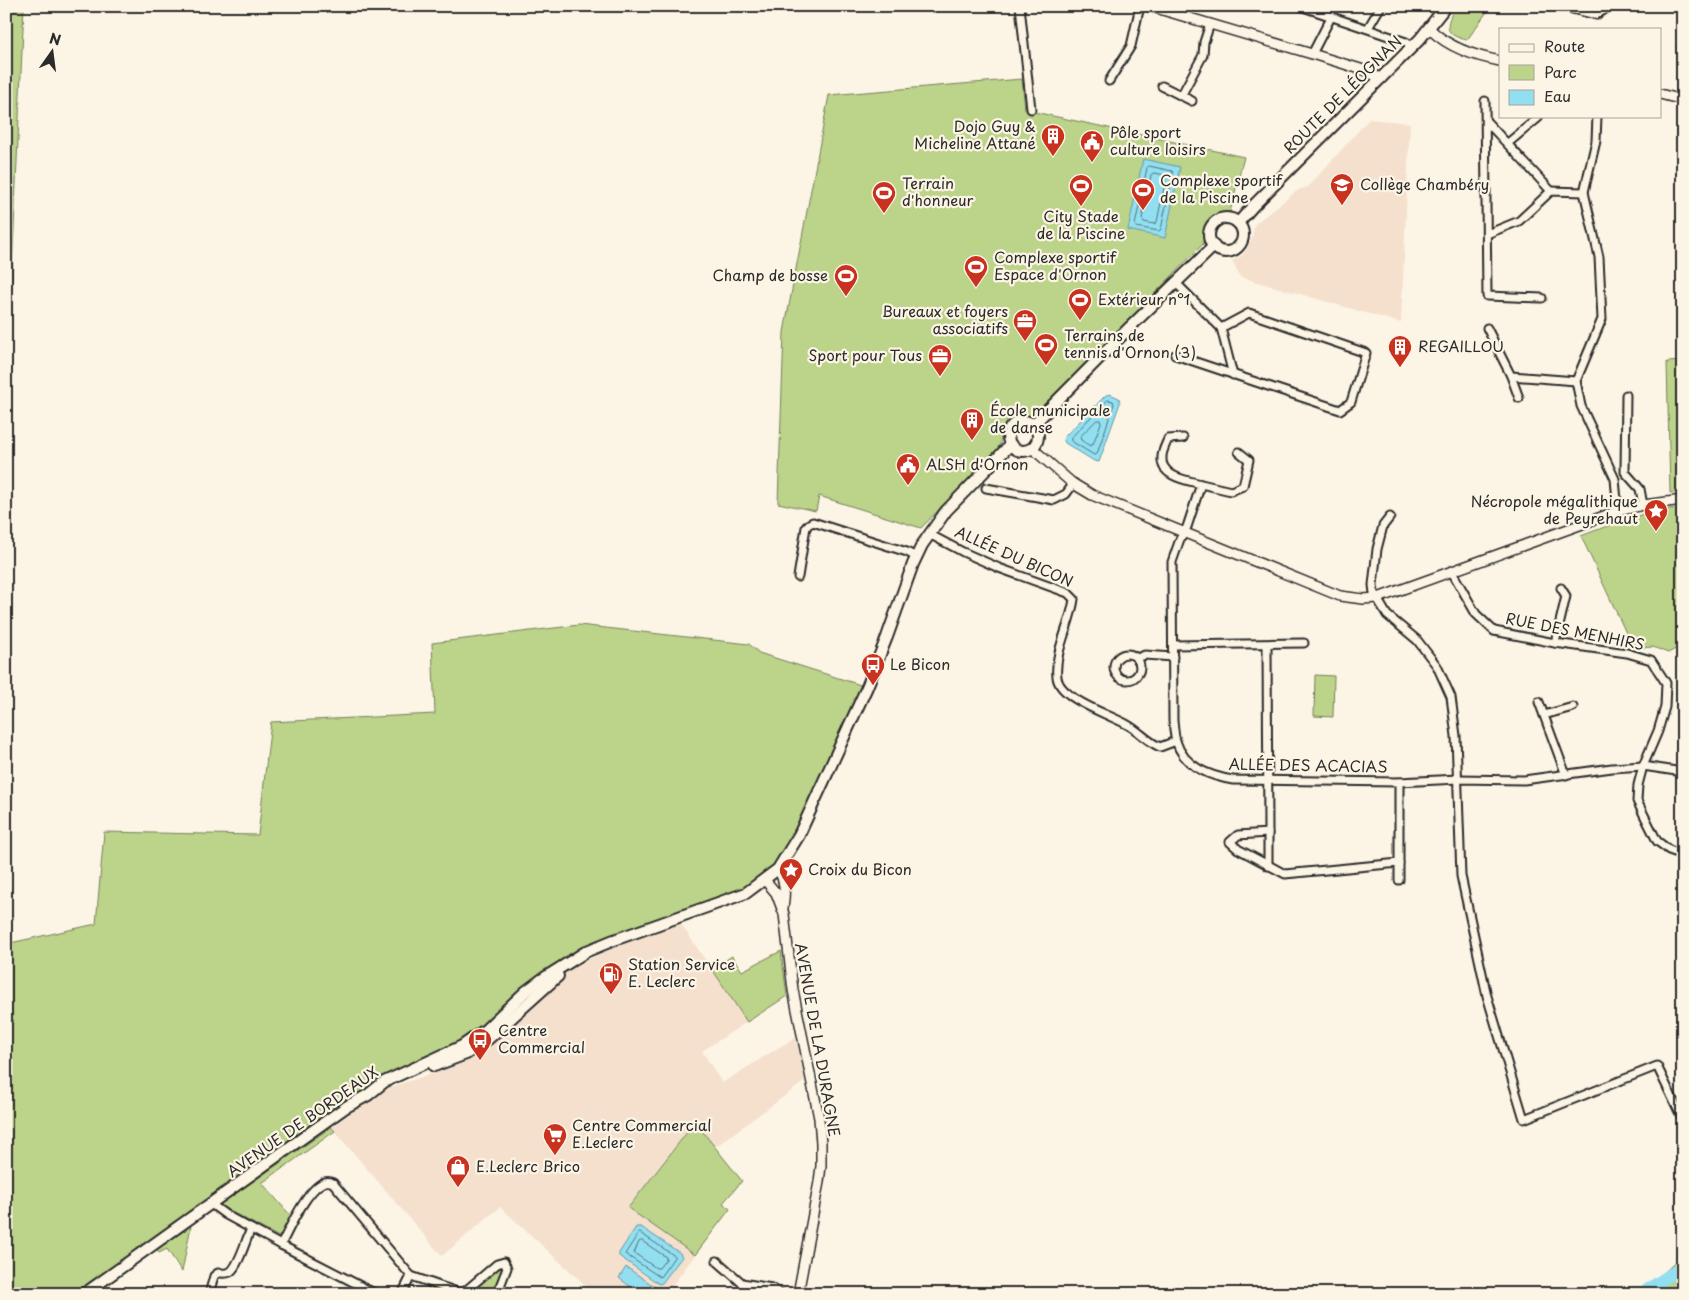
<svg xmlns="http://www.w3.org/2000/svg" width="1689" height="1300" font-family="'Playpen Sans',sans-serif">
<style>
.built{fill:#f4e0cd}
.green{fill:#bcd38a;stroke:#747f5a}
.water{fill:#91dff1;stroke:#6897a2}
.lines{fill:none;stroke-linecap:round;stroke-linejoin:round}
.shore{stroke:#54737a;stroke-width:1}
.river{stroke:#91dff1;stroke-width:12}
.minor-casing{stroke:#2b2b2b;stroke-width:11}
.tertiary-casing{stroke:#2b2b2b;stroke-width:12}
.secondary-casing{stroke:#2b2b2b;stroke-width:14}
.minor{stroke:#fcf5e5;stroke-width:7}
.tertiary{stroke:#fcf5e5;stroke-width:9}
.secondary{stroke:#fcf5e5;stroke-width:10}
.labels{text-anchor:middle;stroke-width:4.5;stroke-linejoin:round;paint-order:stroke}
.street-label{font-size:15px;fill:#2b2b2b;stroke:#fcf5e5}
.poi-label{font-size:15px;fill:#2b2b2b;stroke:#fcf5e5;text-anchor:start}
</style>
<rect width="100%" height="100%" fill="#fcf5e5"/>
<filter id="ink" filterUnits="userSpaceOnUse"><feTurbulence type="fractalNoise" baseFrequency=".02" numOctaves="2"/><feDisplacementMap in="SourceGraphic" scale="10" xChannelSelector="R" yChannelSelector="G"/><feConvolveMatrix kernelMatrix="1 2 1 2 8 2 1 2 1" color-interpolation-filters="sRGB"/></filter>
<g filter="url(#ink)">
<!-- built -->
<g class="built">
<path d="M1369,119L1410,123L1401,323L1240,277L1232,261L1243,255L1252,239L1254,226L1256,223L1298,190L1308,187Z"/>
<path d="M679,921L747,1022L702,1051L722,1083L796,1037L805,1081L715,1147L694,1122L628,1207L695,1255L666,1294H595L500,1207L442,1256L331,1127L386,1089L466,1062L546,986L576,965L643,933Z"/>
</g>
<!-- green -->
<g class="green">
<path d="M6,6H24L9,339H6Z"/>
<path d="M1456,6H1491L1467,40C1443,35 1445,25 1456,6Z"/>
<path d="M1022,79L1025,110L1244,157L1230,212C1208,215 1206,223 1203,244L1036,415C1018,415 1012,417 1001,432V441L997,450L921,528L819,496L816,511L778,503L784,332L829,95Z"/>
<path d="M1683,361V492L1670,493L1667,362Z"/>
<path d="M1683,508V645L1668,653L1653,647L1633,648L1581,536C1613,524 1648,509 1683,508Z"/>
<path d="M579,625L749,644L759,653L867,687L799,835L765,880L614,940L572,964L466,1054L406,1076L368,1095L84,1294H6V944L96,924L104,832L258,835L271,722L435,714L432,643Z"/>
<path d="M1315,675L1334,676L1333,717L1314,716Z"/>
<path d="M781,951L787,996L747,1022L712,969L732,956L742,971Z"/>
<path d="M695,1122L742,1181L723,1203L730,1209L695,1255L628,1208Z"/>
<path d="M331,1127L335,1131L262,1183L291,1216L281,1236L279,1237L226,1209L222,1210L221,1204Z"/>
<path d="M191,1226L182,1272L167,1249L159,1253L157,1249Z"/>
<path d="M1683,1255V1294H1633L1656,1280Z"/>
<path d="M500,1266L503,1269L494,1294H473L472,1289Z"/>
</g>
<!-- water -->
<g class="water">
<path d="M1143,159L1180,167L1165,238L1128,230Z"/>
<path d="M1110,394L1119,398L1120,403L1099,462L1094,461L1065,443L1063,438L1106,395Z"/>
<path d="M636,1227H641L680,1253L682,1257L662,1283L659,1284L619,1256V1253Z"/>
<path d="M626,1267L660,1290L657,1294H640L619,1278Z"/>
</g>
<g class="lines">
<!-- shore -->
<g class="shore">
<path d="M1149,166L1172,171L1173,173L1161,229L1159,231L1136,227L1135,225L1147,168Z"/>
<path d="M1154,173L1165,175L1166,178L1157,222L1154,224L1144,222L1142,219L1151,175Z"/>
<path d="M1108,400L1113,401L1114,404L1097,454L1094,455L1071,441V438Z"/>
<path d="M1097,420H1100L1101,423L1093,444L1090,446L1081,440L1080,437Z"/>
<path d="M640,1233L675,1256L660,1277L625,1254L638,1234Z"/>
<path d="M642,1241L666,1257V1259L659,1268H656L634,1253L639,1242Z"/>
</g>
<!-- river -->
<path class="river" d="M1641,1294L1683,1266"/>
<!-- minor casing -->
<g class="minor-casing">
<g id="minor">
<path d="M1020,6L1031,109"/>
<path d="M1300,6L1406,42L1413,47"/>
<path d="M1560,6L1596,15L1610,6"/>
<path d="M1368,28L1381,6"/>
<path d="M1682,48L1683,46"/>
<path d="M1312,54L1331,17V6"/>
<path d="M1109,81L1131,46L1140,6"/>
<path d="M1162,86L1192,101"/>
<path d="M1181,96L1203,55L1204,42L1210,24"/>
<path d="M1485,101L1487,296L1542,298"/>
<path d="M1597,116L1596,141L1584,192L1599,257L1602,319L1576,381L1581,406L1615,479L1618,511"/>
<path d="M1486,121L1551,191"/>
<path d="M1508,143L1538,118"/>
<path d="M1487,234L1519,221L1551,191L1584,192"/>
<path d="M1221,328L1233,375"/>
<path d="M1487,328L1511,376L1576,381"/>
<path d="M1175,355L1340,410L1351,402L1366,353L1249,313L1221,328L1175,282"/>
<path d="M1511,376L1519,398"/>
<path d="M1626,395L1625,472L1640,489L1643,505"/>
<path d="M1183,438L1168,439C1166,444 1162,451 1162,457C1160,477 1187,480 1201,484"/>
<path d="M1239,452L1249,460L1243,486L1231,491L1201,484L1187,527L1180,539L1172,562L1173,721C1174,727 1174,735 1176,741C1184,767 1209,776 1233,780L1399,782L1458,779L1524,780L1612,768L1643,766L1683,772"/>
<path d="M986,488L1054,500L1066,494L1074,483"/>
<path d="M1390,517L1383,526L1377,549L1373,585L1374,593L1387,615L1417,640L1437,666L1451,697L1456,736L1461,876L1487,996L1524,1119L1657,1066L1683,1120"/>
<path d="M929,534L963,552L999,568L1068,593L1074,599C1071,624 1054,651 1057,677C1059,699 1111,715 1128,725C1139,731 1148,742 1160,747L1176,741"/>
<path d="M1452,572L1476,614L1494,631L1555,643L1627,653L1651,660L1666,683L1665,707L1658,731L1643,766L1638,785L1637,801L1657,841L1669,850L1683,855"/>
<path d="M798,577L806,527L809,524L813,522L907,552L916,557"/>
<path d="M1555,643L1566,596L1561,588"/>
<path d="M1173,645L1304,643"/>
<path d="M1267,645L1268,833L1238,835L1230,842L1238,849L1285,874L1399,863V782"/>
<circle cx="1127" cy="667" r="13"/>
<path d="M1137,658L1145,655L1173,657"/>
<path d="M1539,702L1566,775"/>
<path d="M1544,715L1573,707"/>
<path d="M1268,833V866"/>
<path d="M1399,863V880"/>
<path d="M211,1204L226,1215L281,1245L376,1294"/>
<path d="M281,1245C288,1231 314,1172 333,1183L411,1276L402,1294"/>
<path d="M717,1261L742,1283L772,1288L781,1294"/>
<path d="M411,1276L463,1294"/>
<path d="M463,1293L497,1264L504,1262L507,1268L497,1294"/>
<path d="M209,1294L214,1276L218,1273C222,1273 226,1274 230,1272C239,1266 246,1239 251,1229"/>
</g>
</g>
<!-- tertiary casing -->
<g class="tertiary-casing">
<g id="tertiary">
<path d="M1149,6L1312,54L1367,71L1381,79"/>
<path d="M1430,29C1449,48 1475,56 1500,61"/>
<path d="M1660,94L1683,100"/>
<path d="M1032,448L1072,483L1092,495L1340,596L1363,599L1378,598L1618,511L1643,505L1683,500"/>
<path d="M778,869C786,882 785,895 783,908"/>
<path d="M765,880L776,893L784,914L793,990L819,1118L821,1143V1166L819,1182L798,1294"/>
</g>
</g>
<!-- secondary casing -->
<g class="secondary-casing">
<g id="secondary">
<circle cx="1226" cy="235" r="17"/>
<path d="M1238,223L1253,206L1420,39L1446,6"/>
<circle cx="1023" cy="436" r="15"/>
<path d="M1033,425L1130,327L1214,246"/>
<path d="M434,1066L466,1054L488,1039L558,976"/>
<path d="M84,1294L346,1107L368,1095L384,1082L462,1046L485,1030L525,992L541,980L587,951L614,940L746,893L778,869L799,835L867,687L887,637L913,564L922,545L946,511L1010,445"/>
</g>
</g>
<!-- minor -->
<use href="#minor" class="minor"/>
<!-- tertiary -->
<use href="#tertiary" class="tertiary"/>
<!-- secondary -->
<use href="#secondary" class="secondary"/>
</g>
</g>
<!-- icons -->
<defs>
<g id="building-pin" transform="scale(1.25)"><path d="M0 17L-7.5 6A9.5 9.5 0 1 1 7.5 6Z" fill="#c8321e" stroke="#fcf5e5"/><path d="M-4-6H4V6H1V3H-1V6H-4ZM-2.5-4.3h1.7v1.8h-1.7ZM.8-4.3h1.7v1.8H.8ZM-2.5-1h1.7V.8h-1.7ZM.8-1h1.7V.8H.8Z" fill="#fff"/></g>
<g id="civic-pin" transform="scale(1.25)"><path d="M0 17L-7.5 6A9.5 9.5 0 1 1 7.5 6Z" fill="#c8321e" stroke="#fcf5e5"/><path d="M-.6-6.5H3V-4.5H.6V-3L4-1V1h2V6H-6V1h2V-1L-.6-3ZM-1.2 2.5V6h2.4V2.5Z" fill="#fff"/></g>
<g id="school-pin" transform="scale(1.25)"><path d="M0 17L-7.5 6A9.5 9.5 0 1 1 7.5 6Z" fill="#c8321e" stroke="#fcf5e5"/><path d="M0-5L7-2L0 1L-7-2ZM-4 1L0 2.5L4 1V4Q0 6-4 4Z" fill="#fff"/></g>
<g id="stadium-pin" transform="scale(1.25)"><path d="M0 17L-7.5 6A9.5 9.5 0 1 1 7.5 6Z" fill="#c8321e" stroke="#fcf5e5"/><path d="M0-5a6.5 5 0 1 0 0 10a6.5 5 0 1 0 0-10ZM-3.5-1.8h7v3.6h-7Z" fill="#fff"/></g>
<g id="office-pin" transform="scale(1.25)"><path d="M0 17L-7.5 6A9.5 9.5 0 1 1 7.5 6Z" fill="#c8321e" stroke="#fcf5e5"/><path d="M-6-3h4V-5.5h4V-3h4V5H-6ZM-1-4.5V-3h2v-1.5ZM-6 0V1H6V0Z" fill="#fff"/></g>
<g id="sight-pin" transform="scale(1.25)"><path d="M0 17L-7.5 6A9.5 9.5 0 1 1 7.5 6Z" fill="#c8321e" stroke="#fcf5e5"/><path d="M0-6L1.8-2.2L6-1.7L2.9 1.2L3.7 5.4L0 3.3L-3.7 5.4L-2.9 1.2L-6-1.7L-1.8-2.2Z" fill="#fff"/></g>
<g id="bus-pin" transform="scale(1.25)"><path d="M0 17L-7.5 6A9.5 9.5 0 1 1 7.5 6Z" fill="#c8321e" stroke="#fcf5e5"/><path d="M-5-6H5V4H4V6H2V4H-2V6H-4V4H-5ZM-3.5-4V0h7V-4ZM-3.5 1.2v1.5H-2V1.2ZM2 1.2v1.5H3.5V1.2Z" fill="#fff"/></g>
<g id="fuel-pin" transform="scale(1.25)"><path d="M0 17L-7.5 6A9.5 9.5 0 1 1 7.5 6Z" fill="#c8321e" stroke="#fcf5e5"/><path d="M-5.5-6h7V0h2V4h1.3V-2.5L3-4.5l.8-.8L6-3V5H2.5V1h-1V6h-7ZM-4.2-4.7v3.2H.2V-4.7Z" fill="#fff"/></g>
<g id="supermarket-pin" transform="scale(1.25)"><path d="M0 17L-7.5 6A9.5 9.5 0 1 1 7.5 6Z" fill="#c8321e" stroke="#fcf5e5"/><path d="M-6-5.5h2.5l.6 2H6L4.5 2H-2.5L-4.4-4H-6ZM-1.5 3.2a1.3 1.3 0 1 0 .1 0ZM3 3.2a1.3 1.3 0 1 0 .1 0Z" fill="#fff"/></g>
<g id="shop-pin" transform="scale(1.25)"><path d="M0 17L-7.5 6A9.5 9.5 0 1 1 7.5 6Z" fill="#c8321e" stroke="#fcf5e5"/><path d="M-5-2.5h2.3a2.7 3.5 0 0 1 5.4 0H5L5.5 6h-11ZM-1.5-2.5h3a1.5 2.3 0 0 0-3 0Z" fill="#fff"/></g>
</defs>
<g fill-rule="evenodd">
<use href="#building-pin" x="1053" y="136"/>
<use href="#civic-pin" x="1092" y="142"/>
<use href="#school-pin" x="1342" y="185"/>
<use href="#stadium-pin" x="1081" y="186"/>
<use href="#stadium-pin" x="1143" y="190"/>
<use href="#stadium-pin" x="884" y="193"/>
<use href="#stadium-pin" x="976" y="267"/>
<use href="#stadium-pin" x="846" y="276"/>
<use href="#stadium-pin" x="1080" y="300"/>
<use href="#office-pin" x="1025" y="321"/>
<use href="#stadium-pin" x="1046" y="345"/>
<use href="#building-pin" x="1400" y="347"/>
<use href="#office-pin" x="940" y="356"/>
<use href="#building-pin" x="972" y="420"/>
<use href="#civic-pin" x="908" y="465"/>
<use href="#sight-pin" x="1656" y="511"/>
<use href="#bus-pin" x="873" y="665"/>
<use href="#sight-pin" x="791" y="870"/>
<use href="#fuel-pin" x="611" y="974"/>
<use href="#bus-pin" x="480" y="1040"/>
<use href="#supermarket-pin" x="555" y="1135"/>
<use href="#shop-pin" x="458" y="1167"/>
</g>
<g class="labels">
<!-- street labels -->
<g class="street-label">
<text transform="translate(1343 95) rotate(-45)" y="5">ROUTE DE LÉOGNAN</text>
<text transform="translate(1014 557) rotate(24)" y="5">ALLÉE DU BICON</text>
<text transform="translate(1575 632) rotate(11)" y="5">RUE DES MENHIRS</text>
<text transform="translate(1308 766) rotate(1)" y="5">ALLÉE DES ACACIAS</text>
<text transform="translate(817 1040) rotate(80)" y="5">AVENUE DE LA DURAGNE</text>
<text transform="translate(303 1122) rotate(-35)" y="5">AVENUE DE BORDEAUX</text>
</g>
<!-- poi labels -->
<g class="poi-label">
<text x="1036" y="132" text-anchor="end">Dojo Guy &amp;<tspan x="1036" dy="17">Micheline Attané</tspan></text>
<text x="1110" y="138">Pôle sport<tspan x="1110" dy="17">culture loisirs</tspan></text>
<text x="1160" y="186">Complexe sportif<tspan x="1160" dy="17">de la Piscine</tspan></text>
<text x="902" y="189">Terrain<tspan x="902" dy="17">d'honneur</tspan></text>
<text x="1360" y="190">Collège Chambéry</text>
<text x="1081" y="222" text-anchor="middle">City Stade<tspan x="1081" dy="17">de la Piscine</tspan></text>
<text x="994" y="263">Complexe sportif<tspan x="994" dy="17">Espace d'Ornon</tspan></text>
<text x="828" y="281" text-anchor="end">Champ de bosse</text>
<text x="1098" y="305">Extérieur n°1</text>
<text x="1008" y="317" text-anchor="end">Bureaux et foyers<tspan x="1008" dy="17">associatifs</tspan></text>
<text x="1064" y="341">Terrains de<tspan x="1064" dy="17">tennis d'Ornon (3)</tspan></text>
<text x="1418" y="352">REGAILLOU</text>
<text x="922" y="361" text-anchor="end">Sport pour Tous</text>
<text x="990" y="416">École municipale<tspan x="990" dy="17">de danse</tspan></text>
<text x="926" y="470">ALSH d'Ornon</text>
<text x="1638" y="507" text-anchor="end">Nécropole mégalithique<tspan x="1638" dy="17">de Peyrehaut</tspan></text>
<text x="890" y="670">Le Bicon</text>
<text x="808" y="875">Croix du Bicon</text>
<text x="628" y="970">Station Service<tspan x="628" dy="17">E. Leclerc</tspan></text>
<text x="498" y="1036">Centre<tspan x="498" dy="17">Commercial</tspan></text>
<text x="572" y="1131">Centre Commercial<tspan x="572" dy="17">E.Leclerc</tspan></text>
<text x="476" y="1172">E.Leclerc Brico</text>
</g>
</g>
<!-- margin -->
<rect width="1689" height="1300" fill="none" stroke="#fcf5e5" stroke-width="25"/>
<rect x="12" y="12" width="1664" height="1275" fill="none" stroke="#2b2b2b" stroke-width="2" filter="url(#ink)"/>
<!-- legend -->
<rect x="1499" y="28" width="162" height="90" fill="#fcf5e5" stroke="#a8a49b"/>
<rect x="1509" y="44" width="25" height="8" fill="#fcf5e5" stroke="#a8a49b"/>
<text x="1544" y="52" font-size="15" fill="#2b2b2b">Route</text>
<rect x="1509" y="65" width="25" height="15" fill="#bcd38a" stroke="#a8a49b"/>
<text x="1544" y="78" font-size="15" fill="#2b2b2b">Parc</text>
<rect x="1509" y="90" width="25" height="15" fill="#91dff1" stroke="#a8a49b"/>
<text x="1544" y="102" font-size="15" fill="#2b2b2b">Eau</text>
<!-- north arrow -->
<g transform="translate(52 52) rotate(14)" stroke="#fcf5e5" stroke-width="4" paint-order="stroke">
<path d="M0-4L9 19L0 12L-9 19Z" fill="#2b2b2b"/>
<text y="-8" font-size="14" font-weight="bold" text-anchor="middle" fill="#2b2b2b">N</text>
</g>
</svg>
